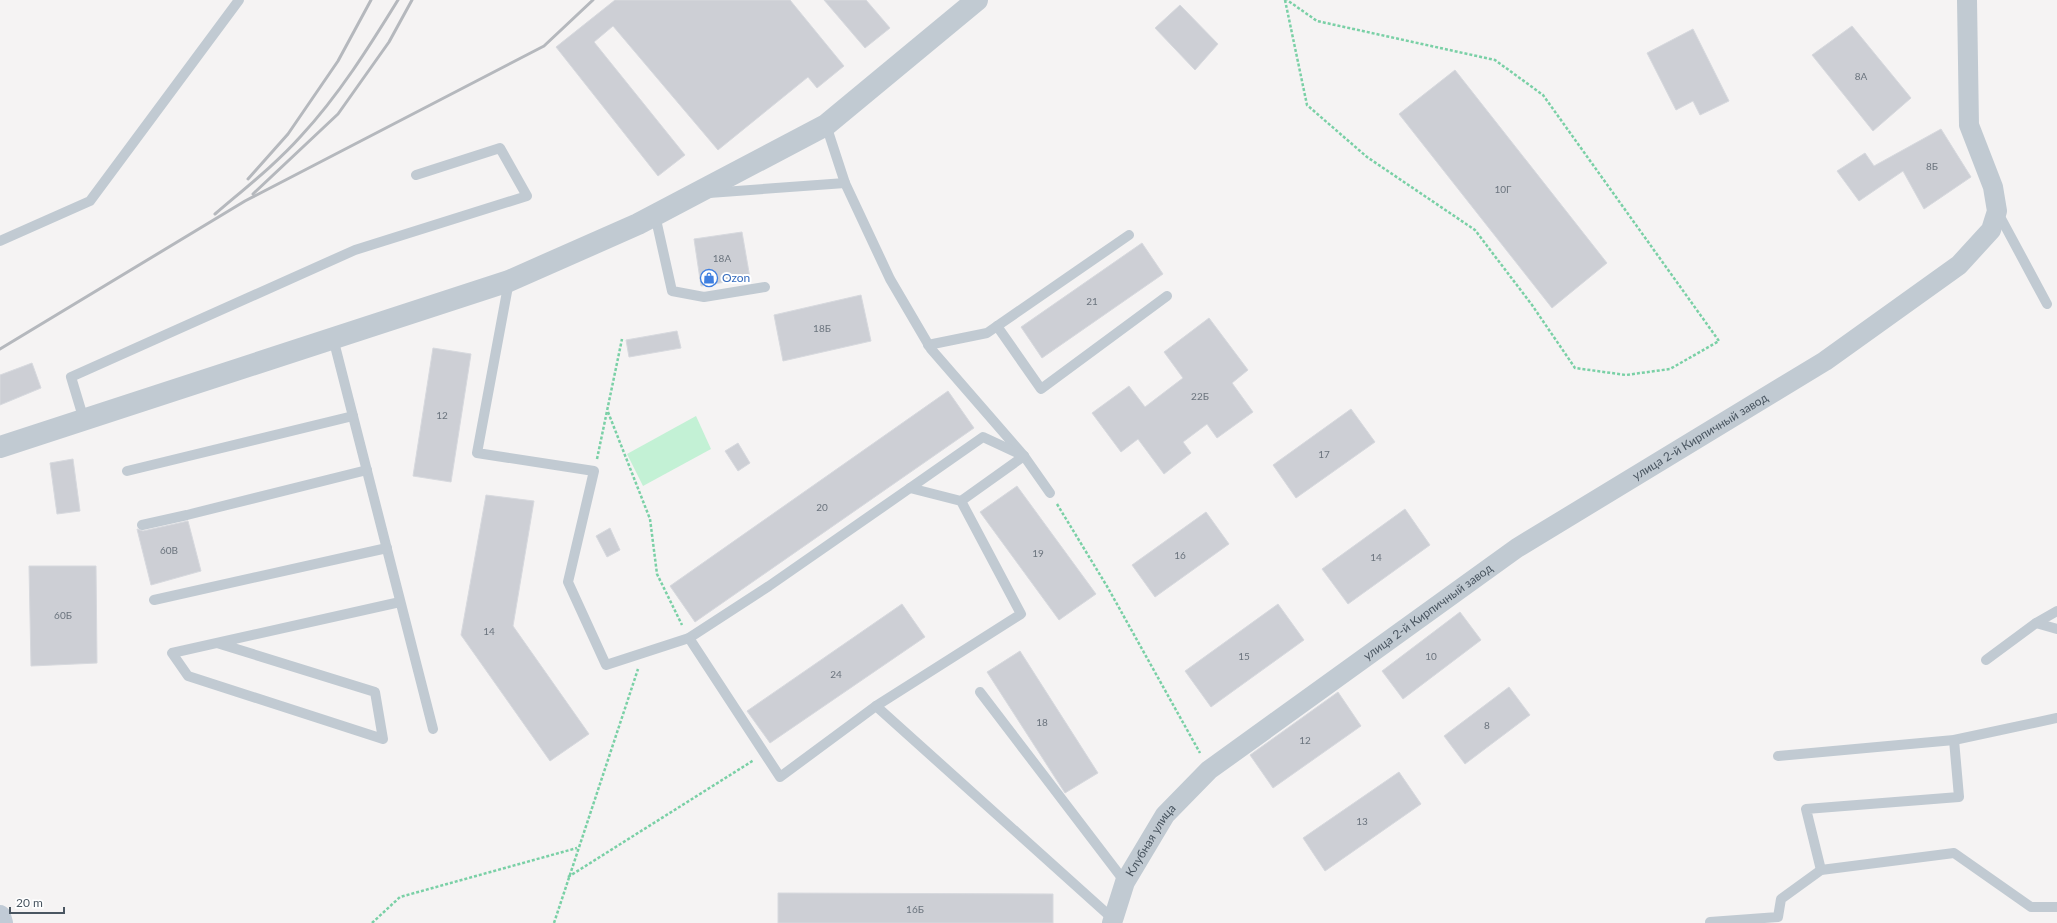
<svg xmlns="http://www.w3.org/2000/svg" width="2057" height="923" font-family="Lato,sans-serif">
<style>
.green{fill:#c3f1d5}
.building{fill:#cdcfd5;stroke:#d7d9de}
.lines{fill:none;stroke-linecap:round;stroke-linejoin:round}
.path{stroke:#7ad0a6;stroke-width:2.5;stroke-dasharray:3 2;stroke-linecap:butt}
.service{stroke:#c1cad2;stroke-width:10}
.minor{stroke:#c1cad2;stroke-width:20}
.tertiary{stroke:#c1cad2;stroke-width:22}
.secondary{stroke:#c1cbd6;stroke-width:22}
.rail{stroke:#b5b8bd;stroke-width:3}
.labels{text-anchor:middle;stroke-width:4;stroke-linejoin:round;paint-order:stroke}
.number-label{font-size:10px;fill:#6b747e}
.shop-label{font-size:12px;fill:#366cbe;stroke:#fff;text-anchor:start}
.street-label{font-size:12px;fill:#4a5661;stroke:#fff}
</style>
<rect width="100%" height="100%" fill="#f5f3f3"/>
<!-- green -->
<path class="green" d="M696,416L711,449L643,486L627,454Z"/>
<!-- building -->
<g class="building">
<path d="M615,0H790L844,66L817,88L808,77L718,150L613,26L594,42L685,155L658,176L556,47Z"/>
<path d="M824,0H866L890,28L865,48Z"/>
<path d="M1180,5L1218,44L1195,70L1155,28Z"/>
<path d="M1852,26L1911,98L1873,131L1812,55Z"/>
<path d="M1693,29L1729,101L1700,115L1693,101L1676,110L1647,53Z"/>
<path d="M1455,70L1607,263L1552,308L1399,114Z"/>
<path d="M1941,129L1971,177L1924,209L1903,171L1859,201L1837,171L1865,153L1874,166Z"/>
<path d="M742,232L750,278L701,286L694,239Z"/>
<path d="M1142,243L1163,274L1042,358L1021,327Z"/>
<path d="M861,295L871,341L783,361L774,315Z"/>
<path d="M1209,318L1248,370L1232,383L1253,412L1217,438L1207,424L1183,442L1191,453L1164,474L1138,439L1121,452L1092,413L1129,386L1145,407L1183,378L1164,352Z"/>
<path d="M677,331L681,348L629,357L626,340Z"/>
<path d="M433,348L471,354L451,482L413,476Z"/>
<path d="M32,363L41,388L0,405V375Z"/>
<path d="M948,391L974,428L695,622L670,586Z"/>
<path d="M1351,409L1375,442L1296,498L1273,465Z"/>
<path d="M738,443L750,463L738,471L725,451Z"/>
<path d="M73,459L80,511L57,514L50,463Z"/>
<path d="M1017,486L1096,594L1059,620L980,512Z"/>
<path d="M486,495L534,501L513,626L589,734L550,761L461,635Z"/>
<path d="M1405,509L1430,545L1348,604L1322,569Z"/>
<path d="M1206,512L1229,544L1155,597L1132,565Z"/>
<path d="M188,521L201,571L151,585L137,529L143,531Z"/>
<path d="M610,528L620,550L607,557L596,536Z"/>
<path d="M29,566H96L97,663L31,666Z"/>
<path d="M902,604L925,637L770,743L747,711Z"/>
<path d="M1278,604L1304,640L1211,707L1185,671Z"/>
<path d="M1460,612L1481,640L1403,699L1382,671Z"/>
<path d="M1020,651L1098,773L1065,793L987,672Z"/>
<path d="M1509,687L1530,715L1465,764L1444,736Z"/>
<path d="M1338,692L1361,726L1273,788L1250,755Z"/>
<path d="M1399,772L1421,804L1325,871L1303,838Z"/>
<path d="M778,893L1053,894V923H778Z"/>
</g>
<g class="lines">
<!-- path -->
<g class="path">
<path d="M1285,0L1307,105L1367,157L1475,230L1532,305L1575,368L1626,375L1670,369L1719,341L1543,95L1495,60L1317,21L1287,0"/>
<path d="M608,412L650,519L657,574L682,625"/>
<path d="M597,459L622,339"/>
<path d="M1057,504L1108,588L1200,753"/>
<path d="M568,877L754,760"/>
<path d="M372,923L400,897L577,848"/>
<path d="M554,923L638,669"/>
</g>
<!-- service -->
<g class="service">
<path d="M826,125L845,183L890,279L931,349L1024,456L1050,493"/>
<path d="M709,193L845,183"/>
<path d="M1997,211L2047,304"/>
<path d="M655,215L672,291L704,297L765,287"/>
<path d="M0,241L90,201L239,0"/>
<path d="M509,281L477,453L594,471L568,582L606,665L689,638L769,586L910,488"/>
<path d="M997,326L1041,389L1167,296"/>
<path d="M333,338L433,729"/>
<path d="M928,345L987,333L1129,235"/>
<path d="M84,420L71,377L355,250L527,196L500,148L416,175"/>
<path d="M127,471L353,416"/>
<path d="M961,501L1024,456"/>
<path d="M142,525L187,515L367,470"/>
<path d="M154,600L387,548"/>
<path d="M2036,623L2057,629"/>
<path d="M689,638L780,777L876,706L1021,614L961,501L910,488L983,437L1024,456"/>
<path d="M217,643L375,692L383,739L188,676L172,653L400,602"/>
<path d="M1986,660L2036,623L2057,611"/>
<path d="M980,692L1125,882"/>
<path d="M876,706L1113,919"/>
<path d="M1778,756L1954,740L2057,718"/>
<path d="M1821,870L1806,809L1959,797L1954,740"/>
<path d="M1710,922L1778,917L1781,899L1821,870L1954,853L2031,907H2057"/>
</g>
<!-- minor -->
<path class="minor" id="s1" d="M1112,923L1125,882L1165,815L1209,770L1517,548L1825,361L1959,265L1991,230L1997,211L1993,187L1969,125L1967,0"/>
<!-- tertiary -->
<path class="tertiary" d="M0,447L509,281L638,224L826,125L977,0"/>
<!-- secondary -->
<path class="secondary" d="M0,916L2,923"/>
<!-- rail -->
<g class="rail">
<path d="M248,179L288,134L338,61L371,0"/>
<path d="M253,194L338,114L389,42L412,0"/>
<path d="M215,214C244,189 275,165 301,136C339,95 369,47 398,0"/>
<path d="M0,349L245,201L544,46L593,0"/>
</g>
</g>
<!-- icons -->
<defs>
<g id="shop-ring" transform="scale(0.9)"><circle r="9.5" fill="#fff" stroke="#3f7fe0" stroke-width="1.5"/><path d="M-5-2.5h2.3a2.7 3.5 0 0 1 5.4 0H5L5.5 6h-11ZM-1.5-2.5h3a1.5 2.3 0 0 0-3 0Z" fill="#3f7fe0"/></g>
</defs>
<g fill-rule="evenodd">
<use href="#shop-ring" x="709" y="278"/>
</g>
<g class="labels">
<!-- number labels -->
<g class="number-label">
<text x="1861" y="80">8А</text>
<text x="1932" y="170">8Б</text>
<text x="1503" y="193">10Г</text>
<text x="722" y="262">18А</text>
<text x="1092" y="305">21</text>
<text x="822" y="332">18Б</text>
<text x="1200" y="400">22Б</text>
<text x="442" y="419">12</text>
<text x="1324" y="458">17</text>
<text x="822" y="511">20</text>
<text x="169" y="554">60В</text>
<text x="1038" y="557">19</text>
<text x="1180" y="559">16</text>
<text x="1376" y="561">14</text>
<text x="63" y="619">60Б</text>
<text x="489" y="635">14</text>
<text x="1244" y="660">15</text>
<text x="1431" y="660">10</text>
<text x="836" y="678">24</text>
<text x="1042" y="726">18</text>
<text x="1487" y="729">8</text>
<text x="1305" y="744">12</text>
<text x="1362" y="825">13</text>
<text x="915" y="913">16Б</text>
</g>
<!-- shop labels -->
<g class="shop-label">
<text x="722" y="282">Ozon</text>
</g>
<!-- street labels -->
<g class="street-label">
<text dy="4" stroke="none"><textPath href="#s1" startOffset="778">улица 2-й Кирпичный завод</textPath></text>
<text dy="4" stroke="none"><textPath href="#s1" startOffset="454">улица 2-й Кирпичный завод</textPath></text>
<text dy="4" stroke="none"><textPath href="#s1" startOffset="92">Клубная улица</textPath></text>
</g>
</g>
<!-- scale -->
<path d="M10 907v6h54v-6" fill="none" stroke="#4a5661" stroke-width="2"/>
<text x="16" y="907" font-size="12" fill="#4a5661" stroke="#ffffff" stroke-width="3" paint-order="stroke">20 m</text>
</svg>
